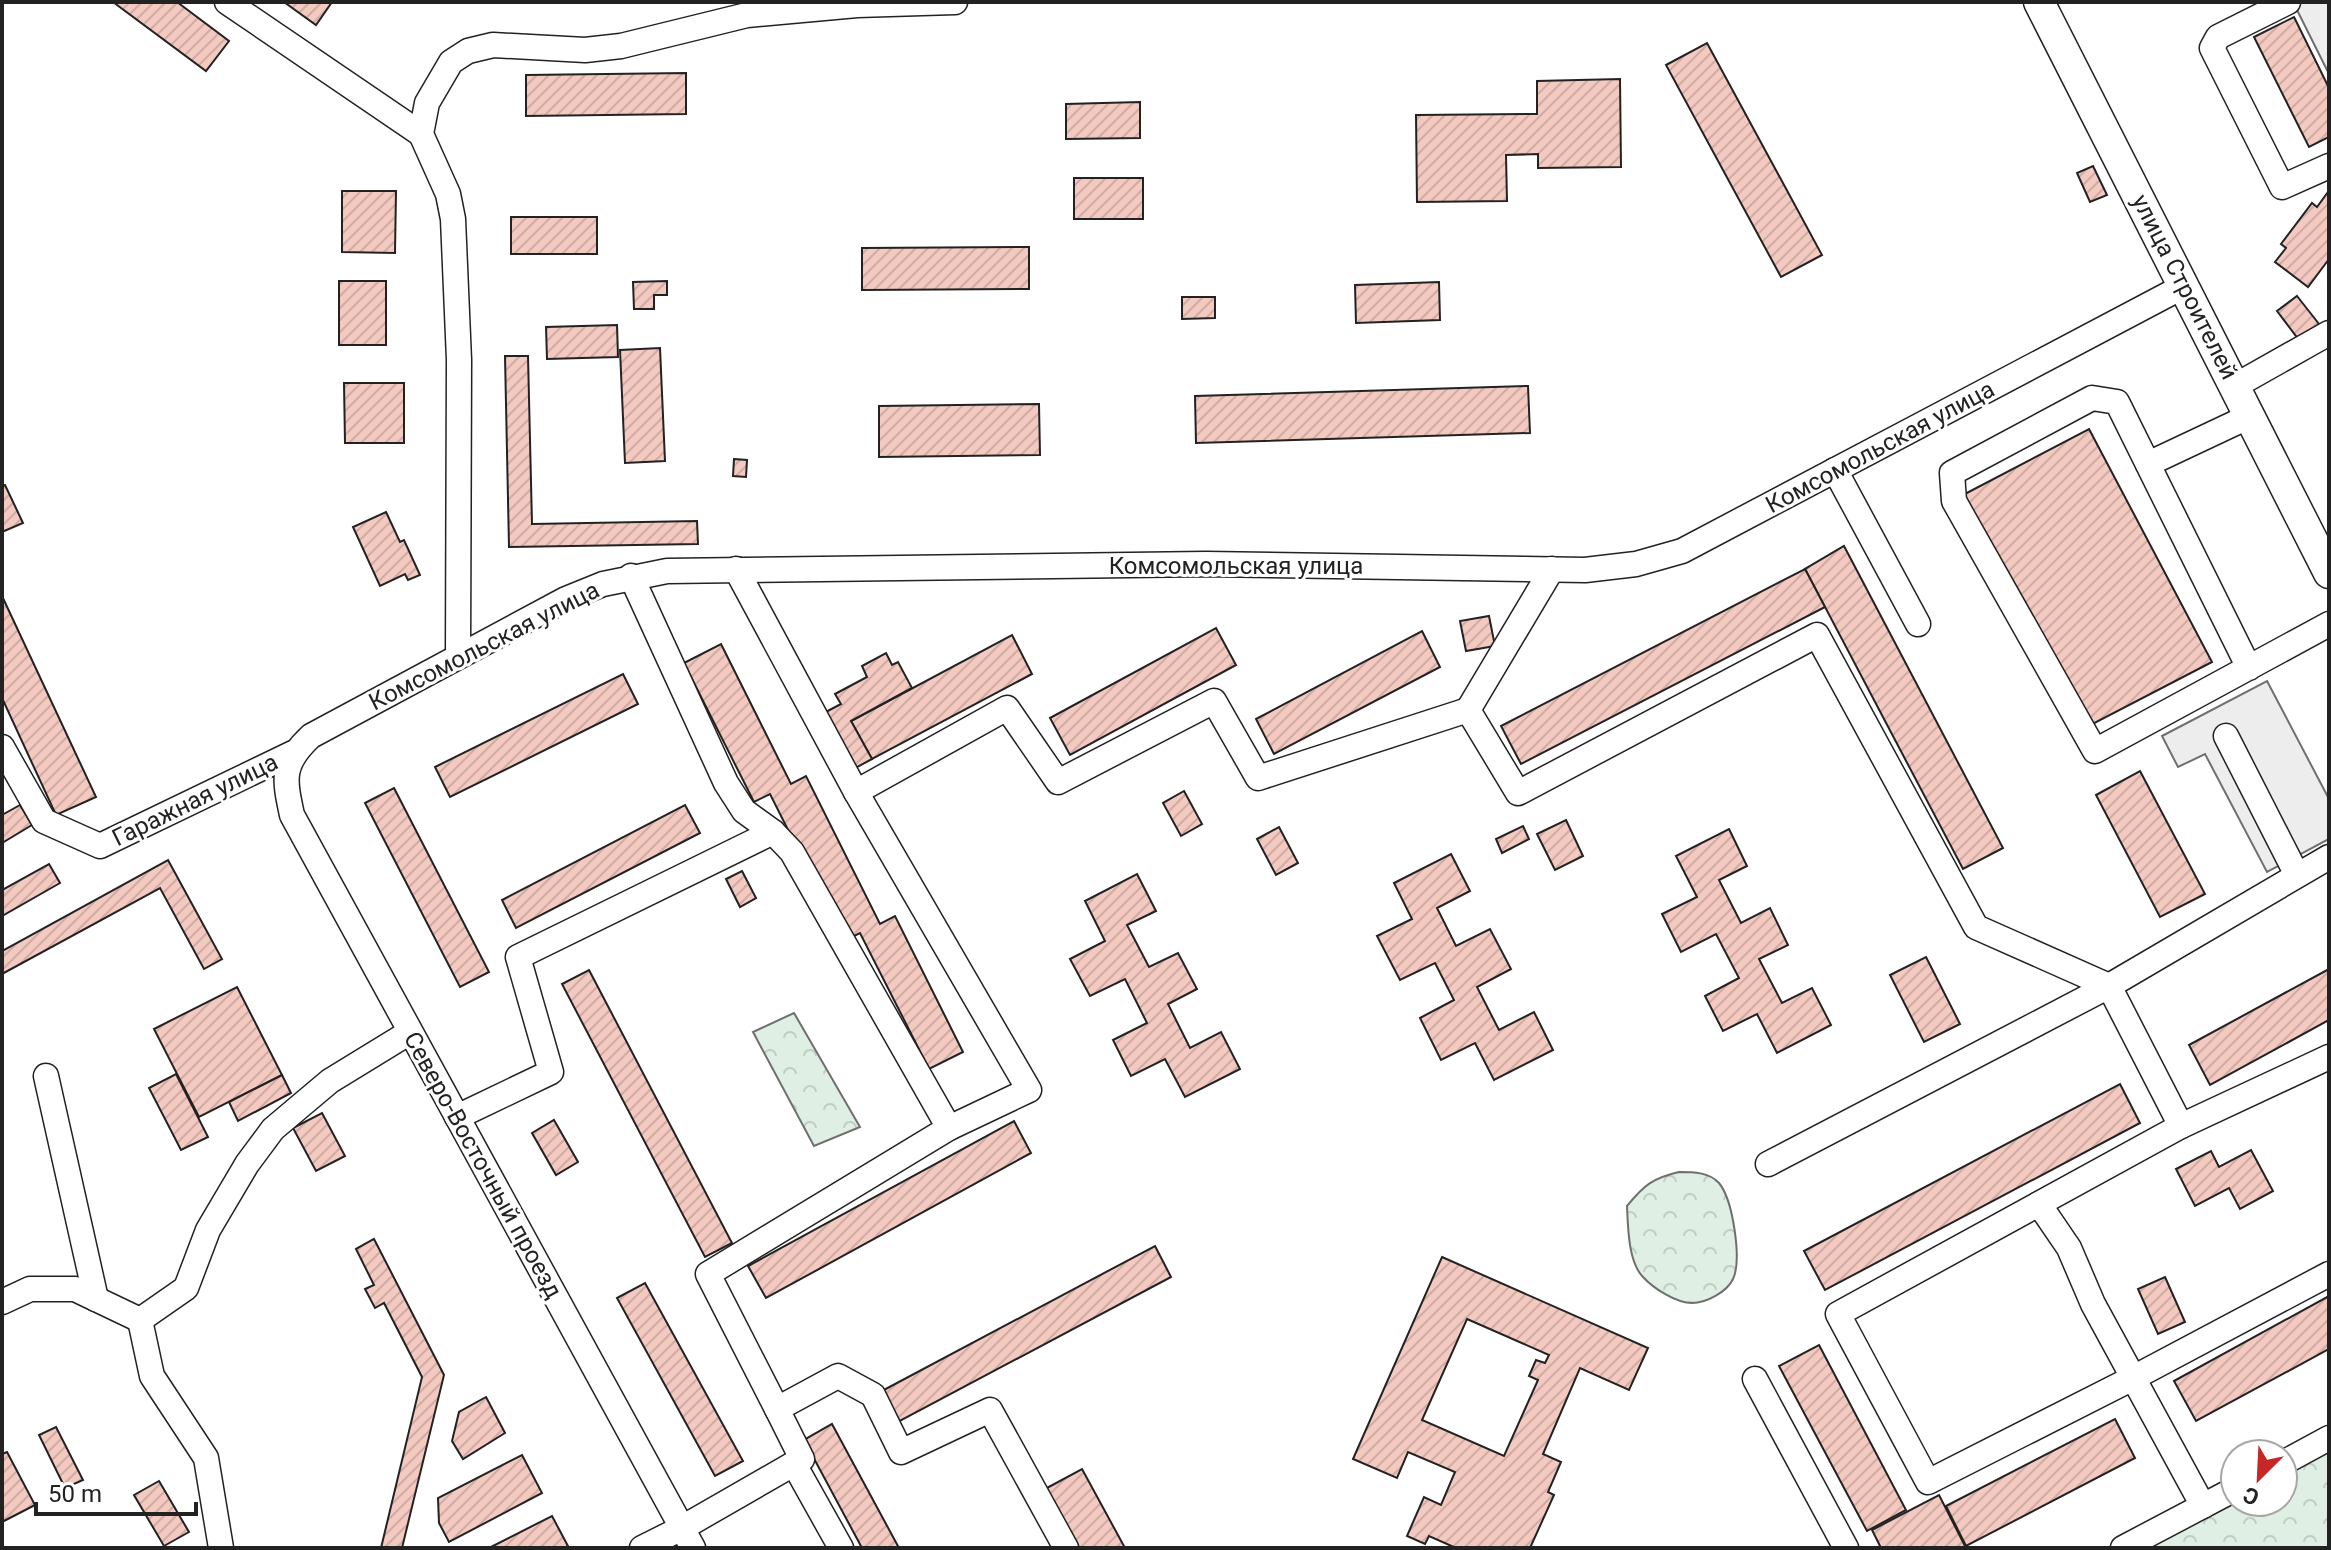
<svg xmlns="http://www.w3.org/2000/svg" width="2331" height="1550" font-family="Roboto,sans-serif">
<style>
.park{fill:url(#park-crowns);stroke:#6f6f6f;stroke-width:2}
.parking{fill:#ededed;stroke:#6f6f6f;stroke-width:2}
.building{fill:url(#building-hatch);stroke:#222;stroke-width:2;fill-rule:evenodd}
.lines{fill:none;stroke-linecap:round;stroke-linejoin:round}
.minor-casing{stroke:#222;stroke-width:27}
.major-casing{stroke:#222;stroke-width:33}
.minor{stroke:#fff;stroke-width:24}
.major{stroke:#fff;stroke-width:30}
.labels{text-anchor:middle;stroke-width:6;stroke-linejoin:round;paint-order:stroke}
.street-label{font-size:24px;fill:#222;stroke:#fff}
</style>
<defs>
<pattern id="park-crowns" width="20" height="18" patternUnits="userSpaceOnUse" patternTransform="scale(2)"><rect width="20" height="18" fill="#e0efe3"/><path d="M2 6a3 3 0 1 1 6 0M12 15a3 3 0 1 1 6 0" fill="none" stroke="#c0cdc2"/></pattern>
<pattern id="building-hatch" width="6" height="6" patternUnits="userSpaceOnUse" patternTransform="scale(2)"><rect width="6" height="6" fill="#f3c9c0"/><path d="M-1 1l2-2M0 6l6-6M5 7l2-2" fill="none" stroke="#d0aca5"/></pattern>
</defs>
<rect width="100%" height="100%" fill="#fff"/>
<!-- park -->
<g class="park">
<path d="M794,1013L860,1127L814,1146L753,1032Z"/>
<path d="M1679,1172C1693,1172 1709,1172 1719,1183C1733,1200 1742,1260 1733,1279C1727,1292 1706,1303 1692,1303C1676,1303 1653,1288 1643,1277C1628,1262 1628,1226 1627,1206C1644,1185 1653,1178 1679,1172Z"/>
<path d="M2329,1437V1548H2123L2235,1502H2283V1462Z"/>
</g>
<!-- parking -->
<g class="parking">
<path d="M2293,2H2329V74Z"/>
<path d="M2267,681L2329,799V839L2267,872L2205,754L2178,767L2162,736Z"/>
</g>
<!-- building -->
<g class="building">
<path d="M113,2H177L229,41L206,71Z"/>
<path d="M284,2H332L316,25Z"/>
<path d="M2294,17L2329,88V137L2309,147L2254,37Z"/>
<path d="M1707,43L1822,255L1781,277L1666,65Z"/>
<path d="M686,73V114L526,116V75Z"/>
<path d="M1620,79L1621,167L1538,168V154L1506,155L1507,201L1417,202L1416,115L1537,114V81Z"/>
<path d="M1140,102V138L1066,139V104Z"/>
<path d="M2093,166L2107,195L2090,202L2077,173Z"/>
<rect x="1074" y="178" width="69" height="41"/>
<path d="M342,191H396L395,253L342,252Z"/>
<path d="M2328,192L2329,259L2308,287L2275,262L2286,248L2281,244L2312,203L2317,207Z"/>
<rect x="511" y="217" width="86" height="37"/>
<path d="M1029,247V289L862,290V248Z"/>
<rect x="339" y="281" width="47" height="64"/>
<path d="M667,281V295H654V309H634L633,282Z"/>
<path d="M1439,282L1440,320L1356,323L1355,285Z"/>
<path d="M2297,296L2319,324L2299,340L2277,311Z"/>
<path d="M1182,297H1215V318L1182,319Z"/>
<path d="M617,325L618,357L547,359L546,327Z"/>
<path d="M660,348L665,461L625,463L620,350Z"/>
<path d="M505,356H528L532,524L697,521L698,544L509,547Z"/>
<path d="M344,383H404V443H345Z"/>
<path d="M1528,386L1530,433L1196,443L1195,396Z"/>
<path d="M1039,404L1040,455L879,457V406Z"/>
<path d="M2089,429L2212,662L2083,729L1961,496Z"/>
<path d="M734,459L747,460L746,477L733,476Z"/>
<path d="M5,485L23,523L2,532V486Z"/>
<path d="M386,512L400,542L404,540L420,575L408,580L405,574L380,586L353,527Z"/>
<path d="M1844,546L2003,848L1963,869L1805,569Z"/>
<path d="M1805,569L1825,607L1521,764L1501,726Z"/>
<path d="M2,596L96,797L56,815L2,698Z"/>
<path d="M1489,616L1495,646L1466,651L1460,621Z"/>
<path d="M1216,628L1236,665L1070,755L1050,718Z"/>
<path d="M1422,631L1440,667L1274,754L1256,719Z"/>
<path d="M1012,635L1032,674L872,759L851,721Z"/>
<path d="M721,644L791,784L806,776L880,924L895,916L963,1052L929,1069L860,933L844,941L770,794L754,802L684,663Z"/>
<path d="M886,653L892,665L898,662L912,688L851,721L872,759L850,771L820,715L841,704L835,694L867,677L862,666Z"/>
<path d="M623,674L638,704L450,797L435,767Z"/>
<path d="M2140,771L2205,894L2160,917L2096,795Z"/>
<path d="M394,788L489,972L460,987L365,803Z"/>
<path d="M1184,791L1202,824L1181,836L1163,803Z"/>
<path d="M20,805L32,825L2,843V815Z"/>
<path d="M685,805L700,833L516,928L502,900Z"/>
<path d="M1566,820L1583,856L1555,870L1537,834Z"/>
<path d="M1523,826L1529,839L1502,853L1496,839Z"/>
<path d="M1279,827L1298,863L1276,875L1257,839Z"/>
<path d="M1729,829L1747,866L1719,880L1741,923L1770,908L1788,945L1759,959L1782,1003L1812,988L1831,1025L1777,1053L1757,1014L1723,1031L1705,996L1739,978L1716,934L1681,952L1662,914L1697,897L1676,856Z"/>
<path d="M1451,854L1470,891L1437,908L1456,946L1490,929L1511,969L1477,987L1499,1030L1534,1012L1553,1050L1494,1080L1475,1043L1441,1060L1420,1018L1454,1000L1435,963L1400,980L1377,936L1412,919L1394,883Z"/>
<path d="M168,860L222,959L204,969L160,888L2,974V951Z"/>
<path d="M49,864L60,883L2,916V890Z"/>
<path d="M742,871L756,898L740,907L726,879Z"/>
<path d="M1137,874L1156,911L1127,925L1149,967L1178,953L1197,989L1168,1004L1190,1048L1221,1032L1240,1069L1185,1097L1165,1059L1131,1076L1113,1040L1147,1023L1125,979L1090,996L1070,959L1105,941L1085,901Z"/>
<path d="M1926,957L1960,1024L1924,1042L1890,975Z"/>
<path d="M2329,969V1020L2210,1085L2189,1045Z"/>
<path d="M589,970L732,1243L705,1257L562,984Z"/>
<path d="M237,987L282,1075L199,1117L154,1029Z"/>
<path d="M176,1074L208,1137L181,1150L149,1088Z"/>
<path d="M282,1075L291,1093L238,1121L229,1102Z"/>
<path d="M2120,1084L2140,1123L1825,1290L1804,1251Z"/>
<path d="M322,1113L345,1156L316,1171L293,1128Z"/>
<path d="M554,1120L578,1162L556,1175L532,1133Z"/>
<path d="M1014,1121L1031,1153L766,1298L748,1266Z"/>
<path d="M2251,1150L2273,1191L2240,1209L2229,1188L2195,1206L2176,1169L2211,1151L2219,1167Z"/>
<path d="M374,1239L444,1375L402,1548H381L422,1377L384,1303L375,1308L365,1289L374,1285L356,1249Z"/>
<path d="M1155,1246L1171,1277L896,1423L880,1392Z"/>
<path d="M1442,1257L1648,1348L1629,1390L1580,1368L1543,1454L1561,1462L1548,1492L1554,1495L1530,1548H1456L1429,1536L1425,1544L1407,1536L1424,1497L1441,1505L1455,1472L1408,1452L1397,1478L1353,1459ZM1467,1319L1549,1355L1545,1363L1536,1360L1529,1376L1538,1380L1504,1456L1422,1420Z"/>
<path d="M2165,1277L2185,1322L2158,1334L2138,1289Z"/>
<path d="M645,1283L743,1461L715,1476L617,1298Z"/>
<path d="M2329,1296V1349L2196,1421L2174,1381Z"/>
<path d="M1819,1345L1906,1510L1867,1531L1779,1366Z"/>
<path d="M486,1397L505,1433L463,1459L452,1441L459,1412Z"/>
<path d="M2115,1419L2135,1458L1966,1546L1946,1506Z"/>
<path d="M832,1424L899,1548H862L804,1440Z"/>
<path d="M56,1427L83,1480L65,1488L39,1435Z"/>
<path d="M7,1452L35,1505L2,1522V1454Z"/>
<path d="M522,1455L542,1493L449,1542L439,1523L438,1498Z"/>
<path d="M1082,1469L1125,1548H1077L1045,1489Z"/>
<path d="M159,1481L189,1532L164,1546L134,1495Z"/>
<path d="M1939,1495L1966,1548H1881L1872,1530Z"/>
<path d="M552,1516L569,1548H489Z"/>
</g>
<g class="lines">
<!-- minor casing -->
<g class="minor-casing">
<g id="minor">
<path d="M227,2L421,134"/>
<path d="M2288,2L2218,37L2212,48L2282,187L2329,166"/>
<path d="M2235,386L2329,333"/>
<path d="M2148,464L2250,416"/>
<path d="M1835,470L1918,624"/>
<path d="M736,569L856,792L1007,708L1058,782L1214,701L1258,778L1468,710"/>
<path d="M1552,569L1468,710L1518,793L1817,635L1976,927L2109,986"/>
<path d="M631,576L726,783L744,811L773,832L792,852L949,1128L708,1274L777,1409"/>
<path d="M458,656L459,360L453,219L448,194L421,134L427,103L451,62L468,51L493,45L585,50L621,46L747,15L857,5L955,2"/>
<path d="M2249,668L2117,402L2092,398L1952,473L1954,501L2095,751L2329,624"/>
<path d="M2226,736L2297,875"/>
<path d="M2,747L44,821L100,846L293,753"/>
<path d="M856,792L1029,1090L949,1128"/>
<path d="M2329,1057L2181,1126L1838,1314L1928,1482L2135,1377L2329,1274"/>
<path d="M46,1076L96,1299"/>
<path d="M457,1117L551,1072L518,957L773,832"/>
<path d="M2181,1126L2109,986L2329,857"/>
<path d="M1768,1164L2109,986"/>
<path d="M2039,1204L2069,1248L2093,1304L2203,1506"/>
<path d="M2,1302L30,1289H75L140,1320L186,1288L208,1230L247,1164L273,1129L330,1081L410,1032"/>
<path d="M140,1320L152,1376L206,1458L221,1548"/>
<path d="M1755,1379L1846,1548"/>
<path d="M2283,1463L2329,1438"/>
<path d="M794,1464L841,1548"/>
<path d="M642,1548L682,1528L802,1459L777,1409L838,1376L873,1395L901,1452L990,1410L1066,1548"/>
<path d="M693,1548L292,815C284,778 281,764 311,736L566,599L603,584L667,571L1206,564L1585,570L1636,564L1682,551L2184,286"/>
<path d="M2123,1548L2235,1489"/>
</g>
</g>
<!-- major casing -->
<g class="major-casing">
<path id="major" d="M2039,2L2329,573"/>
</g>
<!-- minor -->
<use href="#minor" class="minor"/>
<!-- major -->
<use href="#major" class="major"/>
</g>
<g class="labels">
<!-- street labels -->
<g class="street-label">
<text transform="translate(2185 287) rotate(63)" y="8">улица Строителей</text>
<text transform="translate(1880 447) rotate(-28)" y="8">Комсомольская улица</text>
<text x="1236" y="574">Комсомольская улица</text>
<text transform="translate(484 646) rotate(-27)" y="8">Комсомольская улица</text>
<text transform="translate(195 800) rotate(-26)" y="8">Гаражная улица</text>
<text transform="translate(483 1165) rotate(61)" y="8">Северо-Восточный проезд</text>
</g>
</g>
<!-- border -->
<rect width="2331" height="1550" fill="none" stroke="#222222" stroke-width="8"/>
<!-- north arrow -->
<g transform="translate(2259 1478) rotate(204)"><circle r="38" fill="#ffffff" stroke="#a7a7a7" stroke-width="2"/>
<path d="M0-6L14 30L0 20L-14 30Z" fill="#c62828"/>
<text y="-12" font-size="22" font-weight="bold" text-anchor="middle" fill="#222222">С</text>
</g>
<!-- scale -->
<path d="M36 1502v12h160v-12" fill="none" stroke="#222222" stroke-width="4"/>
<text x="48" y="1502" font-size="24" fill="#222222" stroke="#ffffff" stroke-width="6" paint-order="stroke">50 m</text>
</svg>
